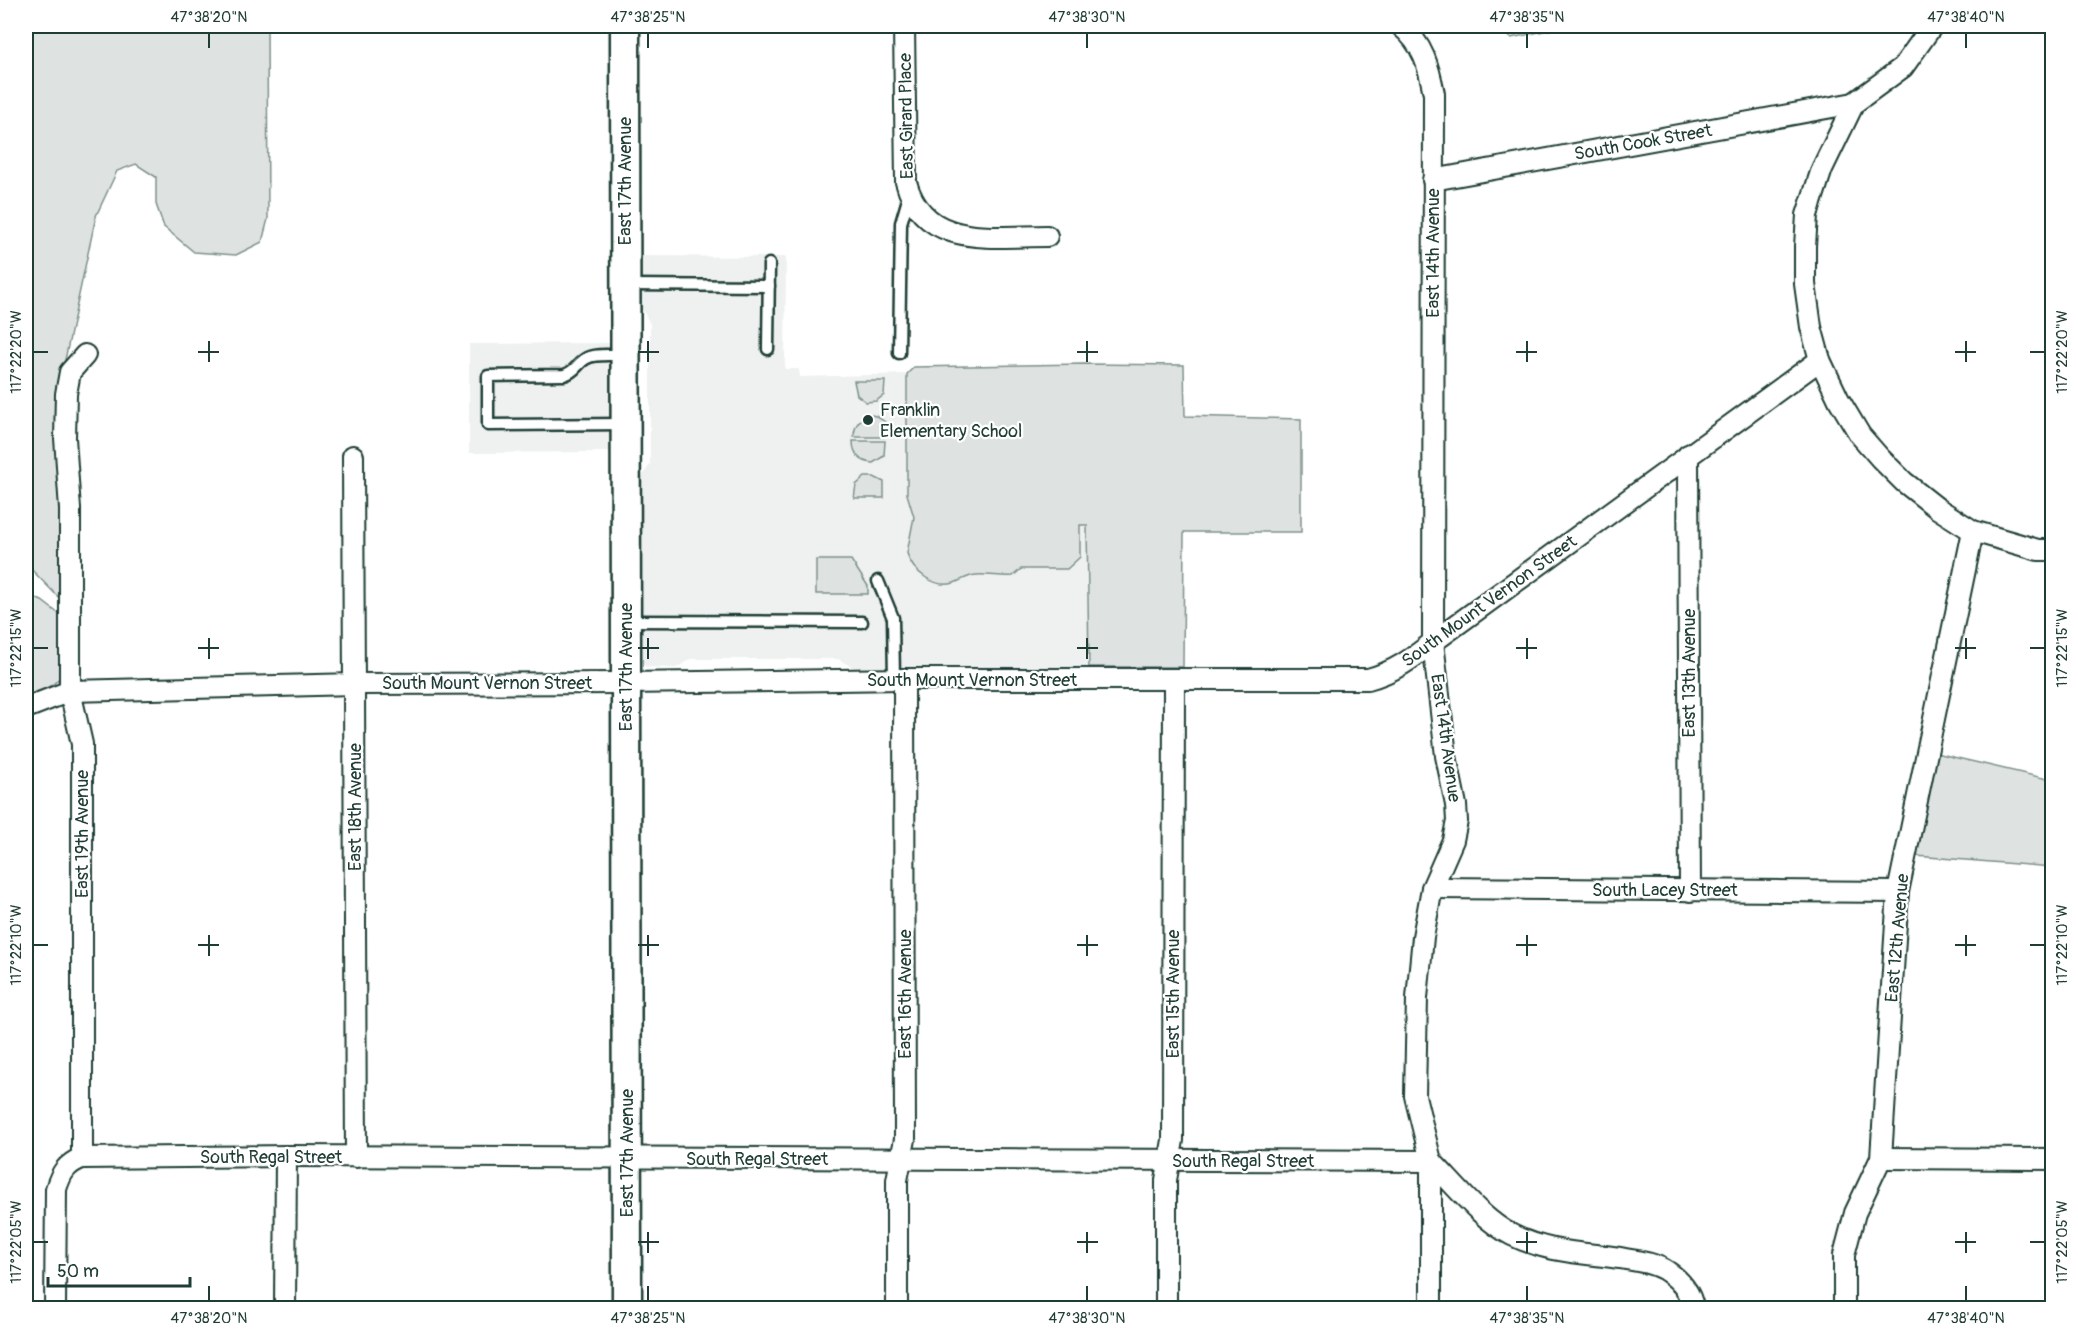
<svg xmlns="http://www.w3.org/2000/svg" width="2078" height="1334" font-family="Pangolin,sans-serif">
<style>
.built{fill:#eef1f0}
.green{fill:#dee3e2;stroke:#7e908b;stroke-width:1.5}
.lines{fill:none;stroke-linecap:round;stroke-linejoin:round}
.lane-casing{stroke:#1f3d34;stroke-width:15}
.street-casing{stroke:#1f3d34;stroke-width:24}
.secondary-casing{stroke:#1f3d34;stroke-width:33}
.lane{stroke:#fff;stroke-width:10}
.street{stroke:#fff;stroke-width:20}
.secondary{stroke:#fff;stroke-width:28}
.ticks{fill:none;stroke:#1f3d34;stroke-width:2}
.poi-dot{fill:#1f3d34;stroke:#fff;stroke-width:2}
.labels{text-anchor:middle;stroke-width:4.5;stroke-linejoin:round;paint-order:stroke}
.street-label{font-size:18px;fill:#1f3d34;stroke:#fff}
.poi-label{font-size:18px;fill:#1f3d34;stroke:#fff;text-anchor:start}
.neatline{fill:none;stroke:#1f3d34;stroke-width:2}
.ticks-label{font-size:15px;text-anchor:middle;fill:#1f3d34}
</style>
<rect width="100%" height="100%" fill="#fff"/>
<filter id="ink" filterUnits="userSpaceOnUse"><feTurbulence type="fractalNoise" baseFrequency=".0167" numOctaves="2"/><feDisplacementMap in="SourceGraphic" scale="12" xChannelSelector="R" yChannelSelector="G"/><feConvolveMatrix kernelMatrix="1 2 1 2 8 2 1 2 1" color-interpolation-filters="sRGB"/></filter>
<g filter="url(#ink)">
<!-- built -->
<g class="built">
<path d="M641,256L786,257L785,369H799L800,377L907,374L914,367L1085,364L1089,667L854,668L838,659H691L676,668L646,667L642,662V477L650,464V324L641,307Z"/>
<path d="M616,343V452L469,453V344Z"/>
</g>
<!-- green -->
<g class="green">
<path d="M26,26H267L268,219L262,242L236,255L194,252L164,227L156,204V177L136,164L117,171L96,216L63,369V602L31,569L26,566Z"/>
<path d="M1495,26H1554V29L1511,38Z"/>
<path d="M1085,364L1184,365L1185,416L1301,419V532H1184L1183,667H1089L1087,525H1080V557L1067,569H1021L1013,576C1001,577 988,574 976,575C967,576 962,580 954,583C935,589 911,571 907,553L914,517L907,494V374L914,367Z"/>
<path d="M854,381H885L884,395L876,401L866,402L857,395Z"/>
<path d="M871,415L876,416L885,422L884,437H854C854,425 859,418 871,415Z"/>
<path d="M853,441H885L884,456L873,463C860,462 853,454 853,441Z"/>
<path d="M865,477H874L884,482V498H854L856,485Z"/>
<path d="M816,560H851L868,586V594H816Z"/>
<path d="M26,594L42,601L63,617C63,631 67,667 59,678C53,688 36,692 26,695Z"/>
<path d="M1936,753L2052,780V867L1916,856Z"/>
</g>
<g class="lines">
<!-- lane casing -->
<g class="lane-casing">
<g id="lane">
<path d="M626,285L769,286"/>
<path d="M768,349L769,264"/>
<path d="M899,353L901,223L909,196"/>
<path d="M625,355C614,356 597,353 587,358C577,363 576,372 564,375L488,376V425L626,424"/>
<path d="M878,581L893,618L894,679"/>
<path d="M628,621L862,622"/>
</g>
</g>
<!-- street casing -->
<g class="street-casing">
<g id="street">
<path d="M904,26L906,182C924,249 992,236 1047,236"/>
<path d="M1401,26C1423,44 1429,67 1434,94L1433,642L1446,756L1456,805L1457,821L1453,840L1432,888L1423,937L1417,998L1415,1096L1431,1161V1308"/>
<path d="M1932,26L1903,67L1854,103L1822,169L1807,215L1805,246V284L1811,327L1820,360L1839,400L1860,435L1880,458L1904,482L1937,508L1973,531L2038,550H2052"/>
<path d="M1433,180L1854,103"/>
<path d="M1688,455L1690,891"/>
<path d="M353,456L356,1157"/>
<path d="M26,708L70,691L355,684L626,683L904,679H1368C1394,672 1412,659 1433,642L1820,360"/>
<path d="M1432,888L1898,892"/>
<path d="M82,1158L286,1156L1431,1161"/>
<path d="M1881,1158L2052,1159"/>
<path d="M1431,1161C1455,1185 1482,1220 1512,1235C1545,1252 1584,1253 1620,1258C1635,1261 1654,1262 1668,1272C1680,1280 1691,1293 1693,1308"/>
<path d="M55,1308L56,1189C61,1173 66,1164 82,1158V744L70,691V509L65,438L66,394L70,372L85,355"/>
<path d="M285,1308L286,1156"/>
<path d="M897,1308V1180L905,1139L904,679"/>
<path d="M1166,1308V1180L1173,1140L1174,679"/>
<path d="M1844,1308V1255L1855,1213L1881,1158L1898,892L1973,531"/>
</g>
</g>
<!-- secondary casing -->
<g class="secondary-casing">
<path id="secondary" d="M625,26L627,1308"/>
</g>
<!-- lane -->
<use href="#lane" class="lane"/>
<!-- street -->
<use href="#street" class="street"/>
<!-- secondary -->
<use href="#secondary" class="secondary"/>
</g>
</g>
<!-- ticks -->
<path class="ticks" d="M209,33V48M648,33V48M1087,33V48M1527,33V48M1966,33V48M209,341V362M648,341V362M1087,341V362M1527,341V362M1966,341V362M33,352H48M198,352H219M638,352H659M1077,352H1098M1516,352H1537M1955,352H1976M2030,352H2045M209,638V659M648,638V659M1087,638V659M1527,638V659M1966,638V659M33,648H48M198,648H219M638,648H659M1077,648H1098M1516,648H1537M1955,648H1976M2030,648H2045M209,935V956M648,935V956M1087,935V956M1527,935V956M1966,935V956M33,945H48M198,945H219M638,945H659M1077,945H1098M1516,945H1537M1955,945H1976M2030,945H2045M648,1232V1253M1087,1232V1253M1527,1232V1253M1966,1232V1253M33,1242H48M638,1242H659M1077,1242H1098M1516,1242H1537M1955,1242H1976M2030,1242H2045M209,1286V1301M648,1286V1301M1087,1286V1301M1527,1286V1301M1966,1286V1301"/>
<!-- markers -->
<circle class="poi-dot" cx="868" cy="420" r="6"/>
<g class="labels">
<!-- street labels -->
<g class="street-label">
<text transform="translate(906 116) rotate(-91)" y="6">East Girard Place</text>
<text transform="translate(1643 142) rotate(-10)" y="6">South Cook Street</text>
<text transform="translate(625 181) rotate(-90)" y="6">East 17th Avenue</text>
<text transform="translate(1433 253) rotate(-90)" y="6">East 14th Avenue</text>
<text transform="translate(1489 601) rotate(-36)" y="6">South Mount Vernon Street</text>
<text transform="translate(626 667) rotate(-90)" y="6">East 17th Avenue</text>
<text transform="translate(1689 673) rotate(-90)" y="6">East 13th Avenue</text>
<text x="972" y="686">South Mount Vernon Street</text>
<text x="487" y="689">South Mount Vernon Street</text>
<text transform="translate(1446 738) rotate(82)" y="6">East 14th Avenue</text>
<text transform="translate(355 807) rotate(-90)" y="6">East 18th Avenue</text>
<text transform="translate(82 834) rotate(-90)" y="6">East 19th Avenue</text>
<text x="1665" y="896">South Lacey Street</text>
<text transform="translate(1897 938) rotate(-85)" y="6">East 12th Avenue</text>
<text transform="translate(905 994) rotate(-90)" y="6">East 16th Avenue</text>
<text transform="translate(1173 994) rotate(-90)" y="6">East 15th Avenue</text>
<text transform="translate(627 1153) rotate(-90)" y="6">East 17th Avenue</text>
<text x="271" y="1163">South Regal Street</text>
<text x="757" y="1165">South Regal Street</text>
<text x="1243" y="1167">South Regal Street</text>
</g>
<!-- poi labels -->
<g class="poi-label">
<text x="880" y="416">Franklin<tspan x="880" dy="21">Elementary School</tspan></text>
</g>
</g>
<!-- margin -->
<rect width="2078" height="1334" fill="none" stroke="#fff" stroke-width="66"/>
<!-- scale -->
<path d="M48 1277v9h142v-9" fill="none" stroke="#1f3d34" stroke-width="3"/>
<text x="57" y="1277" font-size="18" fill="#1f3d34" stroke="#ffffff" stroke-width="4.5" paint-order="stroke">50 m</text>
<rect x="33" y="33" width="2012" height="1268" class="neatline"/>
<g class="ticks-label">
<text x="209" y="22">47°38'20"N</text>
<text x="648" y="22">47°38'25"N</text>
<text x="1087" y="22">47°38'30"N</text>
<text x="1527" y="22">47°38'35"N</text>
<text x="1966" y="22">47°38'40"N</text>
<text transform="translate(2062 352) rotate(-90)" y="5">117°22'20"W</text>
<text transform="translate(16 352) rotate(-90)" y="5">117°22'20"W</text>
<text transform="translate(2062 648) rotate(-90)" y="5">117°22'15"W</text>
<text transform="translate(16 648) rotate(-90)" y="5">117°22'15"W</text>
<text transform="translate(2062 945) rotate(-90)" y="5">117°22'10"W</text>
<text transform="translate(16 945) rotate(-90)" y="5">117°22'10"W</text>
<text transform="translate(16 1242) rotate(-90)" y="5">117°22'05"W</text>
<text transform="translate(2062 1242) rotate(-90)" y="5">117°22'05"W</text>
<text x="209" y="1323">47°38'20"N</text>
<text x="648" y="1323">47°38'25"N</text>
<text x="1087" y="1323">47°38'30"N</text>
<text x="1527" y="1323">47°38'35"N</text>
<text x="1966" y="1323">47°38'40"N</text>
</g>
</svg>
